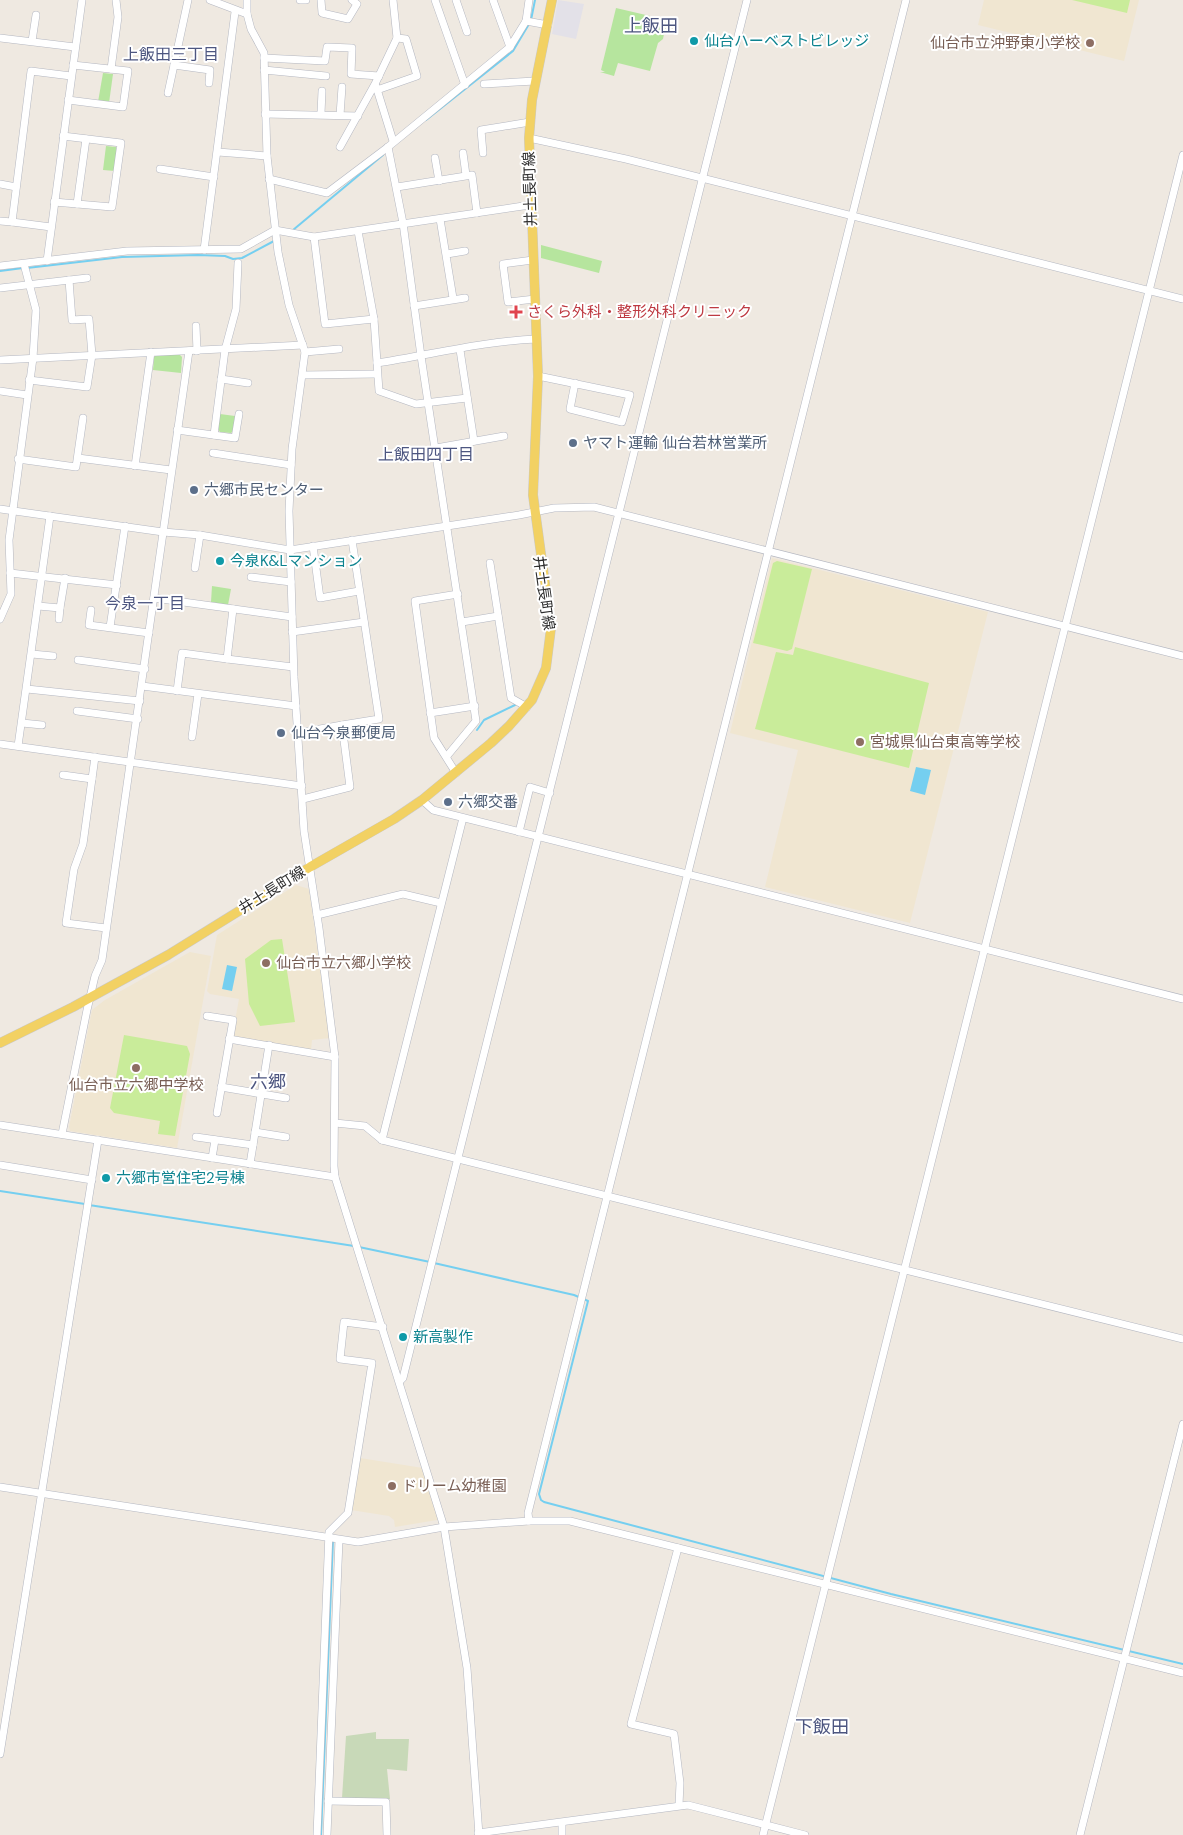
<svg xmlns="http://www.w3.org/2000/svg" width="1183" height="1835" font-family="'DM Sans','Noto Sans JP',sans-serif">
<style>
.industrial{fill:#e3e1e8}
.education{fill:#f0e6d1}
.green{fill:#b6e59e}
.cemetery{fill:#c8d9b8}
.pitch{fill:#c9ec9a}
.water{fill:#75cff0}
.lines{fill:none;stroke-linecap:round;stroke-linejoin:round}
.stream{stroke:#75cff0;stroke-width:2}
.minor-casing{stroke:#b4b7c1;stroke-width:8}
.major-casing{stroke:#c9c9c9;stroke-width:10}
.minor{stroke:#fff;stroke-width:7}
.major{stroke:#f2d163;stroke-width:9}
.culture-dot{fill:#0f9aa8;stroke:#fff;stroke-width:2}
.education-dot{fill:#8d6e63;stroke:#fff;stroke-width:2}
.health-dot{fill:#e0444e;stroke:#fff;stroke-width:2}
.service-dot{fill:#5c6f8a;stroke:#fff;stroke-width:2}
.labels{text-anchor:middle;stroke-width:4;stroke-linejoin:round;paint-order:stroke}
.culture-label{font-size:15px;fill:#0d838f;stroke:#fff;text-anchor:start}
.education-label{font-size:15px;fill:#785e54;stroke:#fff;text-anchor:start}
.street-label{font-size:15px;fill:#2e2e2e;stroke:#fff}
.health-label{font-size:15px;fill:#be3a42;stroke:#fff;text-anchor:start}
.service-label{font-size:15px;fill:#4e5e75;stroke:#fff;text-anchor:start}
.neighbourhood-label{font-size:16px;fill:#4d5680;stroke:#fff}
.quarter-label{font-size:18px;fill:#4d5680;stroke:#fff}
</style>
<rect width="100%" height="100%" fill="#efe9e1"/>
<!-- industrial -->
<path class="industrial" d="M558,0L584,4L576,39L552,34Z"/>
<!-- education -->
<g class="education">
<path d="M984,0H1139L1124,61L978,25Z"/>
<path d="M772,558L988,612L910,923L765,887L798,750L730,733Z"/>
<path d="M296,885L309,889L330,1038L312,1040L311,1050L232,1037L239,999L210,994L207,991L217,935Z"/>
<path d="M190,952L211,956L177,1148L70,1131L69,1127L92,1010L105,1000Z"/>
<path d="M360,1458L423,1468L439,1517L437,1520L395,1527L394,1520L389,1516L351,1510Z"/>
</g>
<!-- green -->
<g class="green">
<path d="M616,8L663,19L666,24L663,39L658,43L650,71L618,63L614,76L600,72H605L601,70Z"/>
<path d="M103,73L113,74L109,103L98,102Z"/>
<path d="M106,146L116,147L118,151L115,171L103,170Z"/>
<path d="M541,245L602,261L599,273L541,258Z"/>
<path d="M179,354L182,357L181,373L153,370L154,357L156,355Z"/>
<path d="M220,414L235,416L233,431L231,433L220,432L218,429Z"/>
<path d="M212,586L231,589L228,605L211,602Z"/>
</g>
<!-- cemetery -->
<path class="cemetery" d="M376,1732V1739H409L407,1771L387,1769L390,1799L342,1798L346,1736Z"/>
<!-- pitch -->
<g class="pitch">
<path d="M1072,0H1130L1127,13Z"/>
<path d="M777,561L812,569L792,649L787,651L753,643L773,563Z"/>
<path d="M795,647L929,683L909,768L755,729L776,652L793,655Z"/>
<path d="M282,939L295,1022L260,1026L249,1004L245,959L271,940Z"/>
<path d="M124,1035L187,1046L190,1054L175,1136L158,1134L160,1121L114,1113L110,1108Z"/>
</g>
<!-- water -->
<g class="water">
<path d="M916,767L931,770L925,795L910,791Z"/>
<path d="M227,965L237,967L232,991L222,989Z"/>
</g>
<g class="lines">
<!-- stream -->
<g class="stream">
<path d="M531,20L535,0"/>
<path d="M426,120L513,51L529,24"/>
<path d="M293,230L383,155"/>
<path d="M27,268L122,257L198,255L225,256L233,259L242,258L274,241"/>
<path d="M0,271L23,268"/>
<path d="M477,730L484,720L515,705"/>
<path d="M0,1191L85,1204"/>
<path d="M89,1205L354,1246"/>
<path d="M359,1247L430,1262"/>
<path d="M434,1263L574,1295L588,1301L539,1494L541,1500L544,1502L891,1594L1183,1664"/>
<path d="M321,1835L333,1539"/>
</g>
<!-- minor casing -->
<g class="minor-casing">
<g id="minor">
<path d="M210,0L247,14"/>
<path d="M247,0V14L251,29L264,53L267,156L278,252L289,305L305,352L292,449L289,511L294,677L304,831L319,928L335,1057L334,1166L335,1177L444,1527L467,1668L479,1835"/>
<path d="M300,0H306"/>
<path d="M321,0L322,13L348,19L357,4L352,0"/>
<path d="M435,0L465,85"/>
<path d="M456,0L467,32"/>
<path d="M493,0L510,47"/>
<path d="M526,21L548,25"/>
<path d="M0,38L75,47"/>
<path d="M32,41L36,15"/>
<path d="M264,58L325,61L327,47L352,48L351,74L379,76"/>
<path d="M174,65L210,70L209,83"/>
<path d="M111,69L118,17L116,0"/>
<path d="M264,70L326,76"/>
<path d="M484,84L535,81"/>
<path d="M376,86L393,141"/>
<path d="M377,90L417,76L406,39L397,38"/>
<path d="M168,93L188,0"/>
<path d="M68,100L123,107L128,71L73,65"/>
<path d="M321,113L322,91"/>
<path d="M265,114L358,116"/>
<path d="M340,115L342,87"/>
<path d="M529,138L626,159L1183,299"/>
<path d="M340,147L375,84L397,38L393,0"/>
<path d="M388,147L403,223L421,356L476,721L447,756"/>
<path d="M218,152L267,156"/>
<path d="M463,153L466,175"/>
<path d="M483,153L481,130L530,122"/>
<path d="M435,158L439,181"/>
<path d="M160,169L214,177"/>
<path d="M269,179L327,193L388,147L510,47L526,21L529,0"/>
<path d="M0,184L16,187"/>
<path d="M397,187L472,175L477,213"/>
<path d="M54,202L112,207L121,143L63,136"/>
<path d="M77,204L86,139"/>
<path d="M440,219L453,298"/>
<path d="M0,221L12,222"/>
<path d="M51,227L12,222L31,71L71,76"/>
<path d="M358,231L374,319L379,391L416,404L467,398"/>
<path d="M314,237L325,324L374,319"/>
<path d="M204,250L235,12"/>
<path d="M447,254L465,251"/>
<path d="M533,260L503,264L508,302L535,299"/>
<path d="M47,261L82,0"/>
<path d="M0,266L127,251L241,249L275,230L314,237L530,205"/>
<path d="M0,288L87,278"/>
<path d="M414,306L465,298"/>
<path d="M196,326L197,351"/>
<path d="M460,350L474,441"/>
<path d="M305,352L339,349"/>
<path d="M0,360L303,345"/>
<path d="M377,363C430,355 484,341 537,339"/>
<path d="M303,375L377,374"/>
<path d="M538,376L630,395L622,422L570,409L575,383"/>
<path d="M221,379L248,383"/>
<path d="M29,380L87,387L92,355L89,319L72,320L69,280"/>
<path d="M0,391L27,395"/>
<path d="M177,430L235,438L239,414"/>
<path d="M214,435L225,350L236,309L238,263"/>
<path d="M436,448L504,436"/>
<path d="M213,453L291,465"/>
<path d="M78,458L171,470"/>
<path d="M18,459L76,467L83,418"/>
<path d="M135,466L151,352"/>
<path d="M0,509L163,532L200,535L290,550L519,515L554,508L594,507L1183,656"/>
<path d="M313,546L320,598L359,591"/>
<path d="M490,563L511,698L527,707"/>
<path d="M195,568L200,535"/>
<path d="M10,573L117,585"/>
<path d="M251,577L291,582"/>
<path d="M154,598L292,617"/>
<path d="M38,606L60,608L65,578"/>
<path d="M233,609L227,659L293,667"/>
<path d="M91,610L89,625L149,633"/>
<path d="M0,619L11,594L9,540L33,358L36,310L24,264"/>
<path d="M59,619L60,608"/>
<path d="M462,622L498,616"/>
<path d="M110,627L125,526"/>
<path d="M292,632L364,622"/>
<path d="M32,654L53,656"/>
<path d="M78,660L145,669"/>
<path d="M142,686L296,706"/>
<path d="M27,689L140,701"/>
<path d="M177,691L182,653L227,659"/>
<path d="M77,711L138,719"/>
<path d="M430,713L475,706"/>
<path d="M22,723L42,725"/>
<path d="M342,725L379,719L352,540"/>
<path d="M298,733L342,725L350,787L303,799"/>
<path d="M192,737L198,694"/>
<path d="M0,744L302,786"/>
<path d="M18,746L50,516"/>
<path d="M95,757L83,844L74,869L66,923L106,928"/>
<path d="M456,773L434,738L415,601L458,594"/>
<path d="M63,775L92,779"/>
<path d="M422,800L433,810L1183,999"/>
<path d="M519,832L530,787L550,793"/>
<path d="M317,915L403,894L441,903"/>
<path d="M207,1016L233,1020L217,1113"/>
<path d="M229,1039L335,1057"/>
<path d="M221,1087L286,1098"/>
<path d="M335,1123L365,1126L382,1140L463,818"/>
<path d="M0,1125L335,1177"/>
<path d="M255,1132L286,1137"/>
<path d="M62,1134L87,1010L95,976L102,960L189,351"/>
<path d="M196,1137L253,1145"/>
<path d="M382,1140L1183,1339"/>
<path d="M212,1158L215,1140"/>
<path d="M250,1164L269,1045"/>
<path d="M0,1165L92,1180"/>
<path d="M400,1381L403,1378L747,0"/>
<path d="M0,1487L358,1542L444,1527L529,1521H570L1183,1673"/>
<path d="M529,1521L528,1513L906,0"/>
<path d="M678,1548L631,1724L674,1734L680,1783L679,1805"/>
<path d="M0,1754L98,1140"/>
<path d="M328,1801L386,1802L387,1835"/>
<path d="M562,1823V1835"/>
<path d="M478,1833L688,1805L805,1835"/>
<path d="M317,1835L329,1532L348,1513L372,1363L340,1359L344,1322L383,1327"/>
<path d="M327,1835L339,1540"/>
<path d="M763,1835L1183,155"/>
<path d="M1080,1835L1183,1424"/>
</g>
</g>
<!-- major casing -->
<g class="major-casing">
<path id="major" d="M0,1043L73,1007L168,955L310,867L394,819L422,800L491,743L509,726L532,700L546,668L551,628L533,495L538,376L529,138L532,100L552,0"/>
</g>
<!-- minor -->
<use href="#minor" class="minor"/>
<!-- major -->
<use href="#major" class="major"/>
</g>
<!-- markers -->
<g class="culture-dot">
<circle cx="694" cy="41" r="5"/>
<circle cx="220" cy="561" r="5"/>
<circle cx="106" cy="1178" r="5"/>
<circle cx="403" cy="1337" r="5"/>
</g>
<g class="education-dot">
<circle cx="1090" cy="43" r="5"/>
<circle cx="860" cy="742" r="5"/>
<circle cx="266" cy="963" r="5"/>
<circle cx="136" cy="1068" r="5"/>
<circle cx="392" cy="1486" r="5"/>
</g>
<path class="health-dot" d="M513.5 304.5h5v5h5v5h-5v5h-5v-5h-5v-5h5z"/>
<g class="service-dot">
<circle cx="573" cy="443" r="5"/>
<circle cx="194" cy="490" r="5"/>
<circle cx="281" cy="733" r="5"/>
<circle cx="448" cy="802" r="5"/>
</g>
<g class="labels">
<!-- culture labels -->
<g class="culture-label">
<text x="704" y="46">仙台ハーベストビレッジ</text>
<text x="230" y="566">今泉K&amp;Lマンション</text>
<text x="116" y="1183">六郷市営住宅2号棟</text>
<text x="413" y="1342">新高製作</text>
</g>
<!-- education labels -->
<g class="education-label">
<text x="1080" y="48" text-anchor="end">仙台市立沖野東小学校</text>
<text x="870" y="747">宮城県仙台東高等学校</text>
<text x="276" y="968">仙台市立六郷小学校</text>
<text x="136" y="1090" text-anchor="middle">仙台市立六郷中学校</text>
<text x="402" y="1491">ドリーム幼稚園</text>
</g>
<!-- street labels -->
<g class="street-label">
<text transform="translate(530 189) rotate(-92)" y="5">井土長町線</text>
<text transform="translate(544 593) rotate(82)" y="5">井土長町線</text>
<text transform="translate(272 890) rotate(-32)" y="5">井土長町線</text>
</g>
<!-- health labels -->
<g class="health-label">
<text x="527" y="317">さくら外科・整形外科クリニック</text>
</g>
<!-- service labels -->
<g class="service-label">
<text x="583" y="448">ヤマト運輸 仙台若林営業所</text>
<text x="204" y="495">六郷市民センター</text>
<text x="291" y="738">仙台今泉郵便局</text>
<text x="458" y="807">六郷交番</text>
</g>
<!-- neighbourhood labels -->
<g class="neighbourhood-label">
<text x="171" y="60">上飯田三丁目</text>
<text x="426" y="460">上飯田四丁目</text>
<text x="145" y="609">今泉一丁目</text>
</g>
<!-- quarter labels -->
<g class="quarter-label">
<text x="651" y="32">上飯田</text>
<text x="268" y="1088">六郷</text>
<text x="822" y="1733">下飯田</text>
</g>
</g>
</svg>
